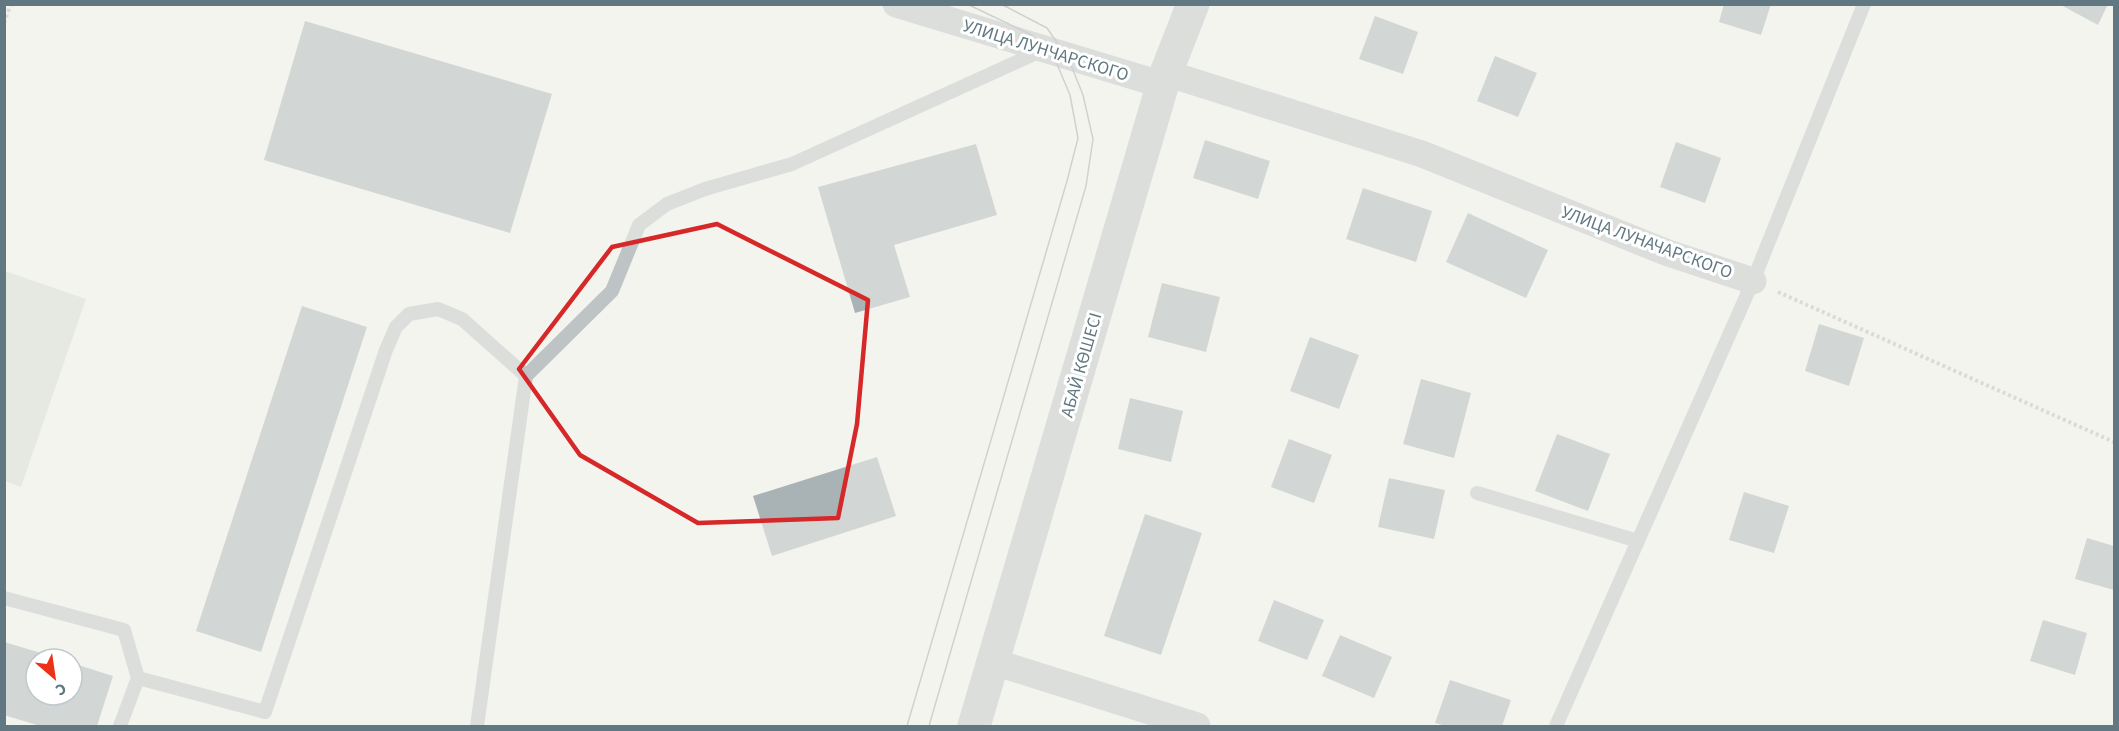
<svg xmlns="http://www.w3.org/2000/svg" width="2119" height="731" font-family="'Source Sans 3',sans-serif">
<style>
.pitch{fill:#d6dbd0}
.building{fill:#a9b3b6}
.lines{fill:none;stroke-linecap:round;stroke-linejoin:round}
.path{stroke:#b8bcbe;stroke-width:4;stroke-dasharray:3 3;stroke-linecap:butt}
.service{stroke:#bec4c6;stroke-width:14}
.minor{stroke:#bec4c6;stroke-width:27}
.tertiary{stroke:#bec4c6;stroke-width:33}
.tram{stroke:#9fa8ac;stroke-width:1.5}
.marked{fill:none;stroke:#d62828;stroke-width:4.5;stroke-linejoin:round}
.labels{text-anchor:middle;stroke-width:6;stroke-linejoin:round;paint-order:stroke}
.street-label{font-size:18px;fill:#617882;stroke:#fff}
</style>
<rect width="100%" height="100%" fill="#f4f4ef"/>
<!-- pitch -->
<path class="pitch" d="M5,271L86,299L21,487L5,481Z"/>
<!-- building -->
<g class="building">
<path d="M1724,4H1771L1761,35L1719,22Z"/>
<path d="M2059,4H2108L2098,25Z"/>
<path d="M1375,16L1418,32L1403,74L1359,59Z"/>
<path d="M305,21L552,94L510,233L264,160Z"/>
<path d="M1495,56L1537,73L1518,117L1477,101Z"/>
<path d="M1205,140L1270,161L1258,199L1193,178Z"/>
<path d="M1676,142L1721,158L1705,203L1660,187Z"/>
<path d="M976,144L997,215L894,245L910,297L855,313L818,187Z"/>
<path d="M1363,188L1432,211L1416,262L1346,239Z"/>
<path d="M1468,213L1548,250L1526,298L1446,262Z"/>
<path d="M1162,283L1220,297L1206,352L1148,337Z"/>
<path d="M302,306L367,327L261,652L196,631Z"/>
<path d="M1819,324L1864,338L1849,386L1805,371Z"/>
<path d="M1310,337L1359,355L1339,409L1290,391Z"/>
<path d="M1421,379L1471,393L1454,458L1403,444Z"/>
<path d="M1130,398L1183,411L1171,462L1118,449Z"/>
<path d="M1557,434L1610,454L1588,511L1535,491Z"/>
<path d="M1289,439L1332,455L1314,503L1271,487Z"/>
<path d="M877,457L896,516L772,556L753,496Z"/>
<path d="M1389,478L1445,490L1434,539L1378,527Z"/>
<path d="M1744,492L1789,506L1774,553L1729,540Z"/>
<path d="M1145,514L1202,533L1161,655L1104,636Z"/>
<path d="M2087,538L2114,546V590L2075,579Z"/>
<path d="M1274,600L1324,620L1307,660L1258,641Z"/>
<path d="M2043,620L2087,633L2075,675L2030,661Z"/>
<path d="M1340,635L1392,657L1374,698L1322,676Z"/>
<path d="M4,642L58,658L36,659V695H72V663L113,676L97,726H40L4,715Z"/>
<path d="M1450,680L1511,700L1502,726H1446L1435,723Z"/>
</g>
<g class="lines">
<!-- path -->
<g class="path">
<path d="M4,23L11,4"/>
<path d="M1778,292L2114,442"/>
</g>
<!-- service -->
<g class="service">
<path d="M1477,493L1638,541"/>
<path d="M4,598L124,630L138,678L120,726"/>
<path d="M138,678L265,712L386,350L396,327L409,314L438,309L462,319L526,376"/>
<path d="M477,726L526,376L612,291L639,225L667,204L705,189L792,164L1043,50"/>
<path d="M1556,726L1753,281L1864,4"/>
</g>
<!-- minor -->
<g class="minor">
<path d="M896,4L1163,85"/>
<path d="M1166,73L1422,154L1668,253L1753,281"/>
<path d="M994,662L1197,726"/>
</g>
<!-- tertiary -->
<path class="tertiary" d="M974,726L1166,73L1193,4"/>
<!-- tram -->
<g class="tram">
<path d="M907,726L1067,181L1078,138L1070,95L1057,64L1032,35L967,4"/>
<path d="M929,726L1086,186L1093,139L1083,95L1069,60L1047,28L1001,4"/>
</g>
</g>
<!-- marked area -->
<path d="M0 0H2119V731H0ZM717,224L868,300L857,424L838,518L698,523L580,455L519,369L612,247Z" fill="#f4f4ef" fill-opacity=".55" fill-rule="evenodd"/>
<path class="marked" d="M717,224L868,300L857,424L838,518L698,523L580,455L519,369L612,247Z"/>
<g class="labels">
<!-- street labels -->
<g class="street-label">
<text transform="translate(1046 50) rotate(17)" y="6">УЛИЦА ЛУНЧАРСКОГО</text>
<text transform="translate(1647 242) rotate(20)" y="6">УЛИЦА ЛУНАЧАРСКОГО</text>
<text transform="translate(1081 365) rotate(-74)" y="6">АБАЙ КӨШЕСІ</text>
</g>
</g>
<!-- border -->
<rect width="2119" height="731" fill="none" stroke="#617882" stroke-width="12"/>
<!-- north arrow -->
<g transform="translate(54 677) rotate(151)"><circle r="28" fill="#ffffff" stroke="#c0c9cd" stroke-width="1.5"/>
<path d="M0-4.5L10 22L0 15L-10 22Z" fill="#ec3118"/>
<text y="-9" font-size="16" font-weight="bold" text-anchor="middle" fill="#617882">С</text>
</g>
</svg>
